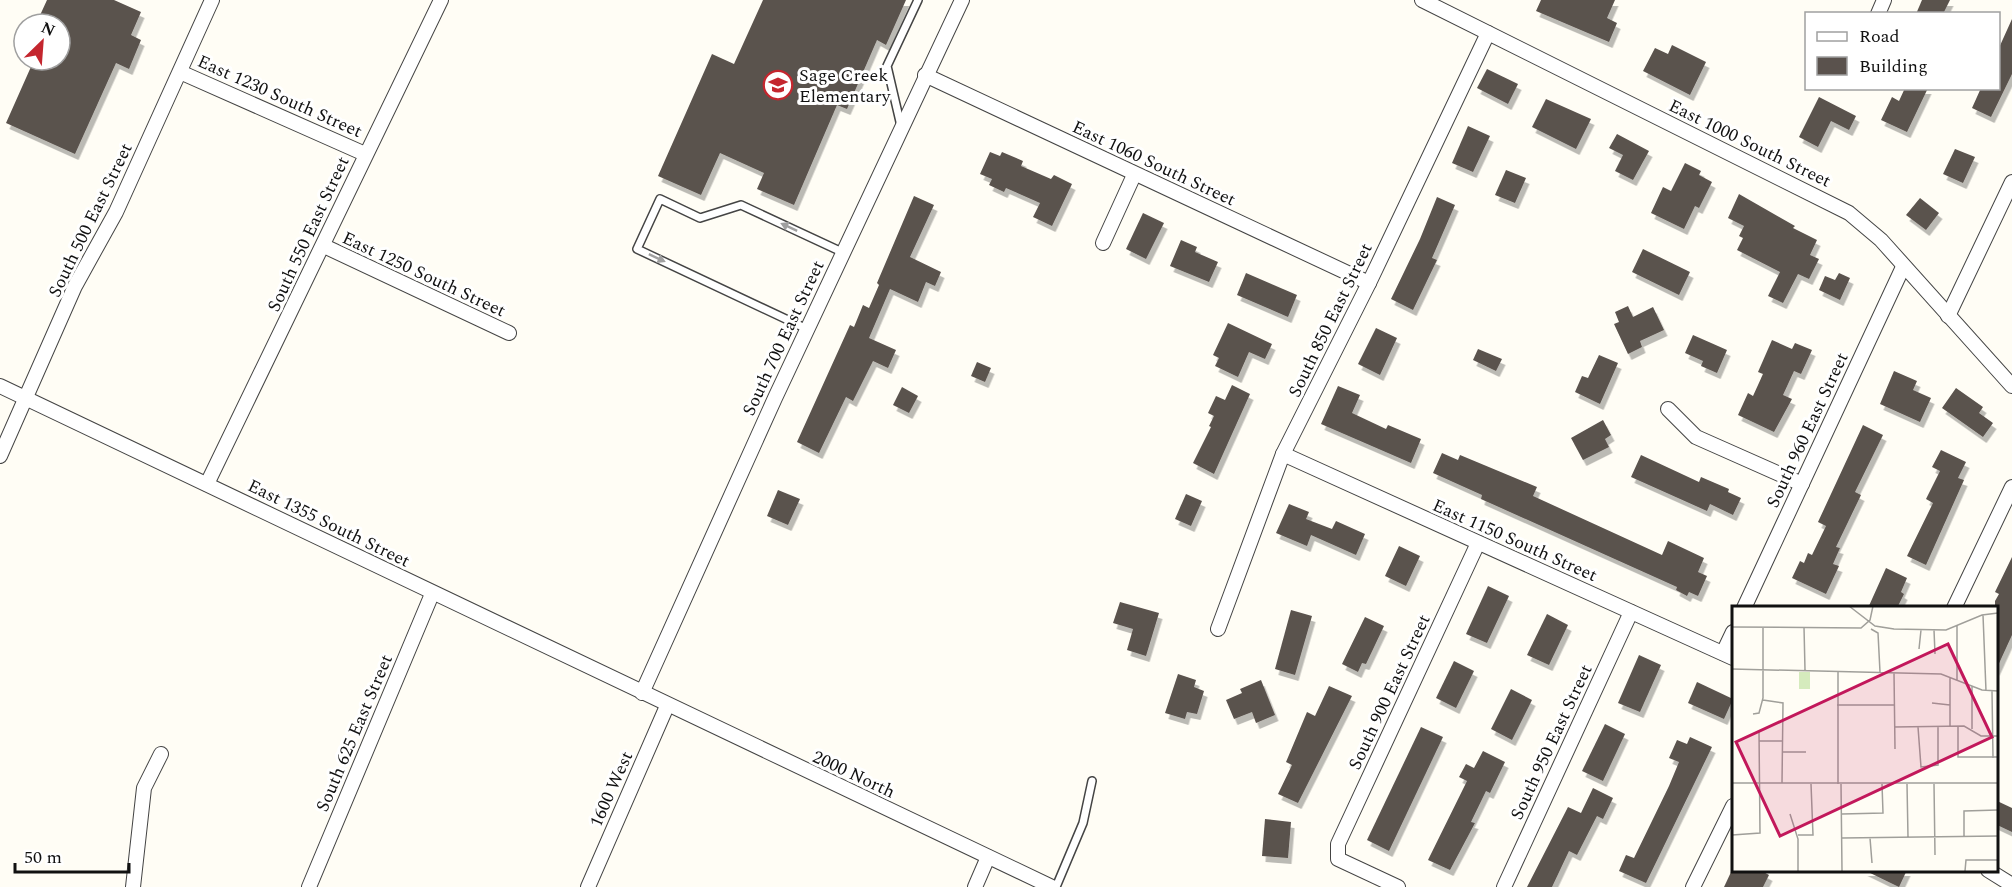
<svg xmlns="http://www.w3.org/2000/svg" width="2012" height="887" font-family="Spectral,serif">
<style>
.building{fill:#5a524d;filter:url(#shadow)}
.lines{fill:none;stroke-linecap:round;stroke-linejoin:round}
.service-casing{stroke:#444;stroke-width:10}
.minor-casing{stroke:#444;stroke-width:16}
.service{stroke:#fff;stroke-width:7}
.minor{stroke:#fff;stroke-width:14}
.oneway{fill:#a0a0a0}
.labels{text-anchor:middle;stroke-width:6;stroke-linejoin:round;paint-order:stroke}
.poi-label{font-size:18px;fill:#111;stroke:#fff;text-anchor:start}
.street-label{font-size:18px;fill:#111;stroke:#fff}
.inset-road{fill:none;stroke:#a09f9a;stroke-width:1.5}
.view{fill:#c2185b;fill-opacity:0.15;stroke:#c2185b;stroke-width:3}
.inset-edge{fill:none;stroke:#111;stroke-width:3}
</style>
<defs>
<filter id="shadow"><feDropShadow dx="3.5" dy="6" stdDeviation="0" flood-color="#0004"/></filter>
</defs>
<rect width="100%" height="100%" fill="#fffdf5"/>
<!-- building -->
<g class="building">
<path d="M47,0H114L141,12L131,35L141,40L129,69L116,63L75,154L6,123L34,60H60V24H36Z"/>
<path d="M763,0H906L886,45L877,40L847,109L837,105L794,205L757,189L764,173L720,153L701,195L658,176L712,54L734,64Z"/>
<path d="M1541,0H1615L1607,18L1617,23L1609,42L1536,11Z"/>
<path d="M1922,0H1950L1943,14H1916Z"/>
<path d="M2012,19V74L1991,117L1972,108L1981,88H1998V50Z"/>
<path d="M1672,45L1706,62L1690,95L1643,71L1655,48L1668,54Z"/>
<path d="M1487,69L1518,84L1508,104L1477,88Z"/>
<path d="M1905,88H1928L1907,132L1881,120L1892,97L1899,101Z"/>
<path d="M1819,97L1856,116L1849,130L1831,121L1818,147L1799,137Z"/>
<path d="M1546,99L1591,119L1576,149L1532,127Z"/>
<path d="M1468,126L1490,136L1473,172L1452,163Z"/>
<path d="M1617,134L1649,151L1633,180L1615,171L1623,155L1609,148Z"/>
<path d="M1955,149L1975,157L1963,183L1943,174Z"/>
<path d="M990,152L1000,156L1002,152L1023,161L1021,166L1051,179L1054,175L1072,184L1052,226L1033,217L1040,203L1006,188L1004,192L989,185L992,179L980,174Z"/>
<path d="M1685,163L1701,171L1699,175L1712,182L1699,208L1695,206L1684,229L1651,213L1663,187L1671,191Z"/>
<path d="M1506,170L1526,178L1515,203L1495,195Z"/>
<path d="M1739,194L1795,226L1793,228L1817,240L1810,255L1819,259L1809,279L1798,274L1783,303L1768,296L1780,272L1737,250L1743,238L1739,236L1744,226L1728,218Z"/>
<path d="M914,196L934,205L910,257L941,272L935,286L926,282L918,302L890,289L869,338L896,350L888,368L873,361L853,401L846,397L819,453L797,442L850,325L854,327L863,305L869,308L879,285L877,283Z"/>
<path d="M1437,197L1455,205L1432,258L1437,260L1413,310L1391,299L1420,239Z"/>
<path d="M1920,198L1939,213L1926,230L1906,215Z"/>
<path d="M1143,213L1164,223L1146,259L1126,249Z"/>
<path d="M1181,240L1197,247L1195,252L1218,262L1209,282L1170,266Z"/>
<path d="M1643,249L1690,272L1679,295L1632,272Z"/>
<path d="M1246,273L1297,295L1288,317L1237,295Z"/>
<path d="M1839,273L1850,278L1840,300L1819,290L1825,276L1835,280Z"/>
<path d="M1628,306L1633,317L1653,307L1664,330L1640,341L1642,347L1628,354L1614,324L1619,322L1615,312Z"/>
<path d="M1228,323L1272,344L1265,359L1249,352L1238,377L1215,366L1219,358L1213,355Z"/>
<path d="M1376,328L1397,338L1380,375L1358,364Z"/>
<path d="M1693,335L1727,350L1717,373L1701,366L1703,361L1685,353Z"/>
<path d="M1772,340L1792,349L1795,343L1812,350L1801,374L1794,371L1783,395L1792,399L1774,432L1738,415L1748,393L1753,396L1763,374L1758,372Z"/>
<path d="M1478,349L1502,359L1496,371L1473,360Z"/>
<path d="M1599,355L1618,363L1600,404L1575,392L1582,376L1588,378Z"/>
<path d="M977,362L991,368L985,382L971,376Z"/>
<path d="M1894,371L1917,381L1913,390L1931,398L1920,422L1880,404Z"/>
<path d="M1232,385L1250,394L1214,474L1193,463L1211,427L1209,426L1214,416L1208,413L1216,396L1225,400Z"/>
<path d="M1338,386L1360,395L1352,413L1386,429L1388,425L1421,439L1411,463L1321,424Z"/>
<path d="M902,387L918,396L909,413L893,405Z"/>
<path d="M1956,388L1983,407L1979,413L1993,423L1983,437L1942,408Z"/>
<path d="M1603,420L1611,435L1605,439L1609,447L1583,460L1571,438Z"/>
<path d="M1863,425L1883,435L1855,492L1861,495L1836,547L1840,548L1833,564L1839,566L1826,594L1792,578L1800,561L1804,563L1808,553L1812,555L1826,526L1818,522Z"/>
<path d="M1941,450L1966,462L1958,478L1964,480L1926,565L1907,556L1933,503L1926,499L1940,471L1932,467Z"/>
<path d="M1442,453L1458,460L1460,455L1537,487L1533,496L1662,555L1668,541L1704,558L1698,572L1707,576L1698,596L1689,592L1687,596L1676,590L1677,587L1481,499L1482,495L1433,473Z"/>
<path d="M1641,455L1699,482L1701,477L1729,489L1728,492L1741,498L1733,515L1710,504L1707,511L1631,477Z"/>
<path d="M778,490L800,499L788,525L767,516Z"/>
<path d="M1186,494L1202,501L1191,526L1175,519Z"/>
<path d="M1289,504L1309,512L1306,519L1332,529L1336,521L1365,534L1356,555L1311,535L1307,546L1276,533Z"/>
<path d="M1399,546L1420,556L1406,586L1385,576Z"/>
<path d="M2012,557V635L1996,670L1995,601L1999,594L1995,592Z"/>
<path d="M1886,568L1907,578L1901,592L1904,594L1897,608H1868Z"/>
<path d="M1488,586L1509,596L1487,643L1466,634Z"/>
<path d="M1120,602L1159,613L1146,656L1127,650L1133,629L1113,623Z"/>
<path d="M1291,610L1312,616L1295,675L1275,669Z"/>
<path d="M1547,614L1568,625L1549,665L1527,655Z"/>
<path d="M1365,617L1384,626L1366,664L1362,663L1358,672L1342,664Z"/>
<path d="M1639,655L1661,665L1640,712L1618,703Z"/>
<path d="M1454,661L1474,671L1456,708L1436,698Z"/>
<path d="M1178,674L1196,680L1194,687L1204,691L1197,714L1187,712L1185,719L1165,713Z"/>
<path d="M1261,680L1275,715L1256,723L1252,712L1234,719L1226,700L1242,693L1240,689Z"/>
<path d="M1697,682L1733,699L1724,719L1688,703Z"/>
<path d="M1329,686L1352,696L1298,803L1278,794L1292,765L1286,762L1307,712L1315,716Z"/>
<path d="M1511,689L1532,700L1512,740L1491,729Z"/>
<path d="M1605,724L1625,734L1603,781L1582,771Z"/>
<path d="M1421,727L1443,737L1389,851L1367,840Z"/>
<path d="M1690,737L1712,747L1646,883L1619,871L1626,855L1634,858L1669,786L1679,762L1669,758L1677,740L1687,744Z"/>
<path d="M1483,751L1505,762L1490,793L1486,791L1471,822L1475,823L1450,870L1428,860L1467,781L1459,777L1466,764L1474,768Z"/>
<path d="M1593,788L1613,798L1603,819L1597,816L1577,855L1569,851L1552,887H1527L1568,807L1581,813Z"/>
<path d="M1995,800L2012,808V832L1995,824Z"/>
<path d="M1265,819L1291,822L1288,858L1262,856Z"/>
<path d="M1732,870H1760L1769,875L1763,887H1724Z"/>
<path d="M1864,870H1907L1899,887Z"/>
</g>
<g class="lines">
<!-- service casing -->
<g class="service-casing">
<g id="service">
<path d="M901,126L887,66L918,0"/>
<path d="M807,329L637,249L660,199L700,218L741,205L842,252"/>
<path d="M1056,887L1083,823L1092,781"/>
</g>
</g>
<!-- minor casing -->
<g class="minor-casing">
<g id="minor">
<path d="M1422,0L1849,213L1881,240L2012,386"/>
<path d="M1878,14L1884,0"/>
<path d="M180,72L365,154"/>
<path d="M925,75L1369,283"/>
<path d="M1103,243L1134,175"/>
<path d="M324,246L509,333"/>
<path d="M1948,316L2012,182"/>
<path d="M0,386L1052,887"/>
<path d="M1668,409L1696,437L1802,484"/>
<path d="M1283,454L1733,658"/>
<path d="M0,456L75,286L116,212L212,0"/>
<path d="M207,484L441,0"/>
<path d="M1744,608L1903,267"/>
<path d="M1954,608L2012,487"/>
<path d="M1218,629L1283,454L1369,283L1488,33"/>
<path d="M1723,653L1733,632"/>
<path d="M642,693L775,398L962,0"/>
<path d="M1988,870L2012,885"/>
<path d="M133,887L144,788L161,754"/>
<path d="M309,887L432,594"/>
<path d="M588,887L667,706"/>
<path d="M975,887L988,857"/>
<path d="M1398,887L1338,859V844L1478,543"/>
<path d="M1504,887L1631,612"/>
<path d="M1693,887L1733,806"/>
</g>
</g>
<!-- service -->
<use href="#service" class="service"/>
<!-- minor -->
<use href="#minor" class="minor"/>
</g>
<!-- one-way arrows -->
<defs><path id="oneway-solid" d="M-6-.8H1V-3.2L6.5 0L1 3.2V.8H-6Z" transform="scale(1.5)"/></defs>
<g class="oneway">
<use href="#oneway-solid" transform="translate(789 227) rotate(-155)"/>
<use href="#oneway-solid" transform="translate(657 258) rotate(25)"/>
</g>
<!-- icons -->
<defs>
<g id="school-ring" transform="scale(1.5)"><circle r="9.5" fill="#fff" stroke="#c4262e" stroke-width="1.5"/><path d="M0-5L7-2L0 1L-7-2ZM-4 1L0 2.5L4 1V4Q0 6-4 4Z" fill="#c4262e"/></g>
</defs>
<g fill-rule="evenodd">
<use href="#school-ring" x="778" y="85"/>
</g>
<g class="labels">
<!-- poi labels -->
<g class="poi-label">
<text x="799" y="81">Sage Creek<tspan x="799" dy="21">Elementary</tspan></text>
</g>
<!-- street labels -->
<g class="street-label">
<text transform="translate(280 96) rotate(24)" y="6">East 1230 South Street</text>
<text transform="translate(1750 143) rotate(26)" y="6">East 1000 South Street</text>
<text transform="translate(1154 163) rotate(25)" y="6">East 1060 South Street</text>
<text transform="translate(90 220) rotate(-64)" y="6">South 500 East Street</text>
<text transform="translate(308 234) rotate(-65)" y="6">South 550 East Street</text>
<text transform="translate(424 274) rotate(25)" y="6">East 1250 South Street</text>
<text transform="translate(1330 320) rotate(-64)" y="6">South 850 East Street</text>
<text transform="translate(783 338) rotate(-65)" y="6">South 700 East Street</text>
<text transform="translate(1807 430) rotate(-65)" y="6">South 960 East Street</text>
<text transform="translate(329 523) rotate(26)" y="6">East 1355 South Street</text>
<text transform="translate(1515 540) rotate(24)" y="6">East 1150 South Street</text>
<text transform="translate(1389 692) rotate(-65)" y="6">South 900 East Street</text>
<text transform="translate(354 733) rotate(-67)" y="6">South 625 East Street</text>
<text transform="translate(1551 742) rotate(-65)" y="6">South 950 East Street</text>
<text transform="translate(854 774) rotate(25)" y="6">2000 North</text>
<text transform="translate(611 789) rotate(-66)" y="6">1600 West</text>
</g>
</g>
<!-- overview -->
<g transform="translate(1732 606)">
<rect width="266" height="266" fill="#fffdf5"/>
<path d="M67,66H78V83H67Z" fill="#d5ebbd"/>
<path class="inset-road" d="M117,0L143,20L162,23L214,24L250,9L266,7M178,0H200M251,9L254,85M0,21L129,22L138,14L141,0M72,21L73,64M139,23L146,27L148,66M202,24L203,48M187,43L189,24M0,63L209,68L250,84L266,85M106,65V178M162,67L163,143M218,71V120M225,74V20M260,85L261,152M31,94L51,97L50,177M200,97L218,99M105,99H162M21,108L27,107L31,92V21M226,120V151H266M162,121L232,120L249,130H266M186,121L189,161L206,159V121M240,123V80M27,135H50M51,146H74M0,177H266M109,178L110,265M175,178L176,231M202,178L203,249M58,208L66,233V265M110,208L151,207L150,178M0,229L28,227L27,125M66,229H81L79,178M232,231V205L266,204M110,232L266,230M138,232L140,257M233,265L234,254H266"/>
<path class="view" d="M216,38L260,131L48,230L4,136Z"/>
<rect width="266" height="266" class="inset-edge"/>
</g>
<!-- legend -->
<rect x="1805" y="12" width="195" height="78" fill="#ffffff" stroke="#a0a0a0" stroke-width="1.5"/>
<rect x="1817" y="32" width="30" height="9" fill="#ffffff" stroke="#a0a0a0" stroke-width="1.5"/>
<text x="1859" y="42" font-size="18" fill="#111111">Road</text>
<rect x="1817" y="57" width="30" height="18" fill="#5a524d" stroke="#a0a0a0" stroke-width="1.5"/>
<text x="1859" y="72" font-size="18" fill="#111111">Building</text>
<!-- north arrow -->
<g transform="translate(42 42) rotate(25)"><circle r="28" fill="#ffffff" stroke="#a0a0a0" stroke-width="1.5"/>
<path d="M0-4.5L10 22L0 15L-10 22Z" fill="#c4262e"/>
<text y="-9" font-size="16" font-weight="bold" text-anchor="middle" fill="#111111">N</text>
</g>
<!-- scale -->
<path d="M15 863v9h114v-9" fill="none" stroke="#111111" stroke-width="3"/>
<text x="24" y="863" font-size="18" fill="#111111" stroke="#ffffff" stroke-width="4.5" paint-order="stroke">50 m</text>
</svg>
